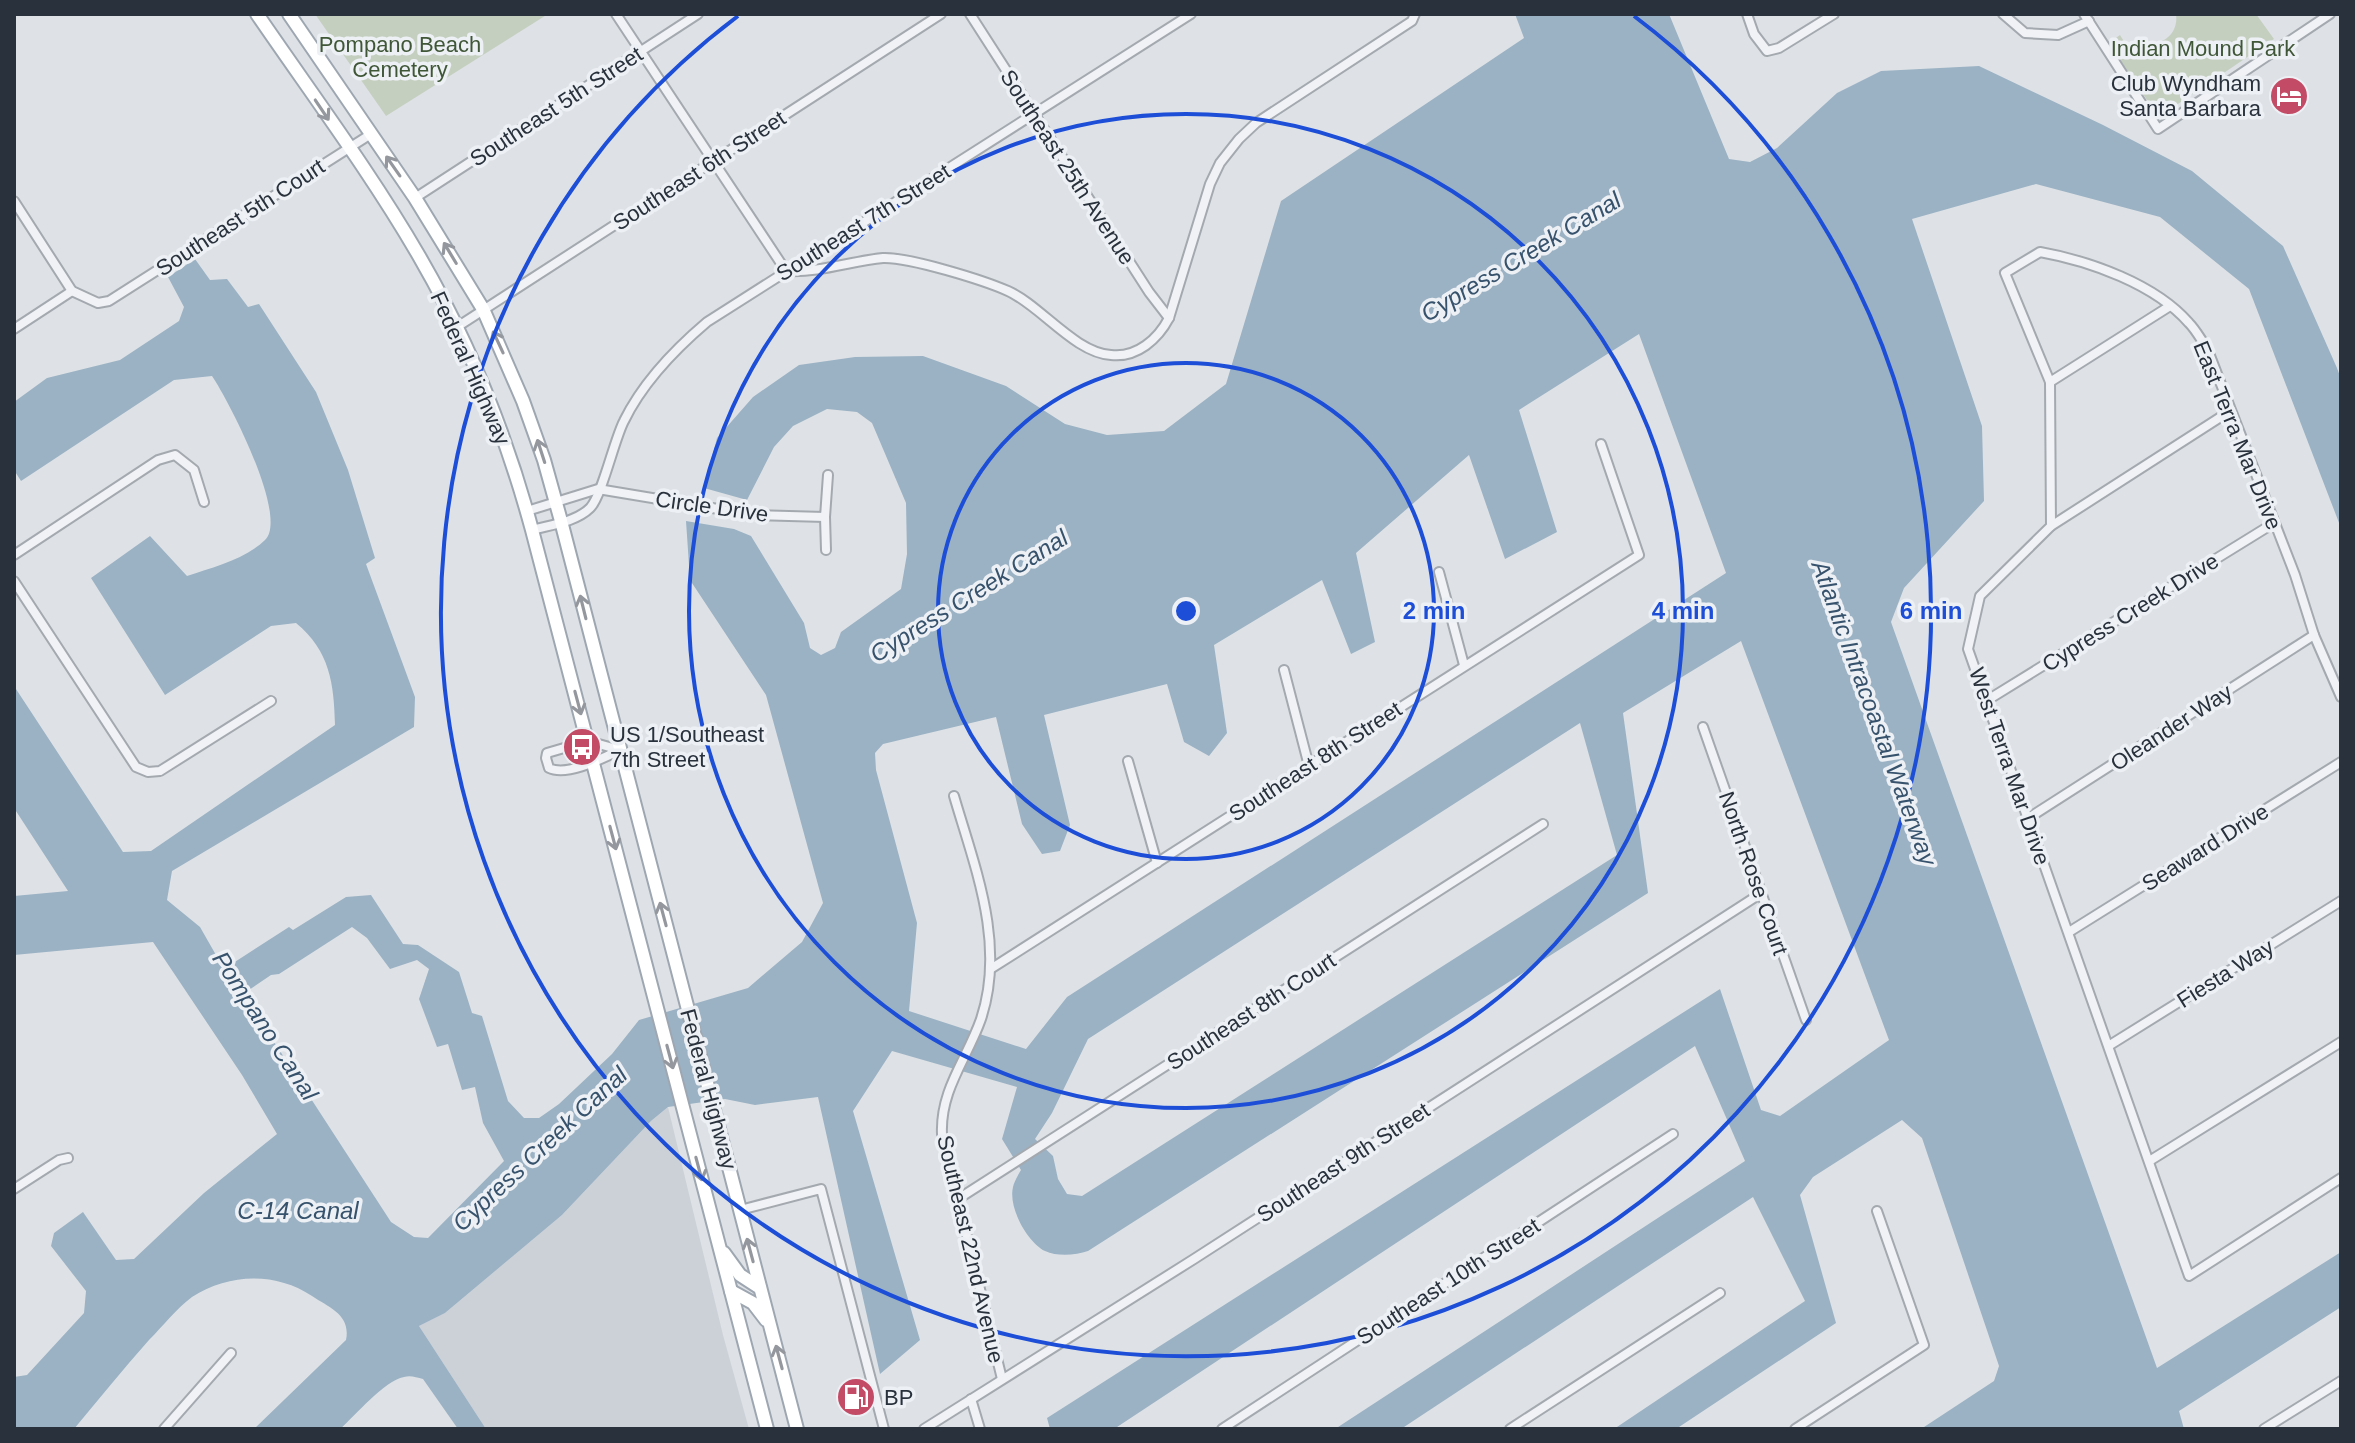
<svg xmlns="http://www.w3.org/2000/svg" width="2355" height="1443" font-family="Arial,sans-serif">
<style>
.built{fill:#ccd1d8}
.green{fill:#c5cfc0}
.water{fill:#9bb2c4;fill-rule:evenodd}
.lines{fill:none;stroke-linecap:round;stroke-linejoin:round}
.street-casing{stroke:#a4a9b0;stroke-width:12}
.primary-casing{stroke:#9ea7b1;stroke-width:16}
.street{stroke:#f0f2f5;stroke-width:8}
.primary{stroke:#fff;stroke-width:12}
.oneway{stroke:#94989e}
.ring{fill:none;stroke:#1d4ed8;stroke-width:4}
.labels{text-anchor:middle;stroke-width:7;stroke-linejoin:round;paint-order:stroke}
.park-label{font-size:22px;fill:#3f5637;stroke:#edf0f4}
.poi-label{font-size:22px;fill:#28313c;stroke:#edf0f4;text-anchor:start}
.street-label{font-size:22px;fill:#28313c;stroke:#edf0f4}
.water-label{font-size:24px;font-style:italic;fill:#36526c;stroke:#edf0f4}
.centre{fill:#1d4ed8;stroke:#edf0f4;stroke-width:4}
.ring-label{font-size:24px;text-anchor:middle;font-weight:bold;fill:#1d4ed8;stroke:#edf0f4;stroke-width:7;stroke-linejoin:round;paint-order:stroke}
</style>
<rect width="100%" height="100%" fill="#dee2e6"/>
<!-- built -->
<path class="built" d="M668,1107L723,1335L749,1429H486L419,1326L445,1313L562,1215L651,1121Z"/>
<!-- green -->
<g class="green">
<path d="M315,14H548L386,116Z"/>
<path d="M2176,14H2256L2274,39L2172,108L2159,110L2151,106L2109,43L2120,35L2128,48L2139,41C2160,49 2179,35 2176,14Z"/>
</g>
<!-- water -->
<path class="water" d="M1515,14H1669L1729,159L1750,162L1777,148L1837,93L1881,71L1979,66L2103,125L2192,171L2283,246L2337,368L2341,379V528L2249,289L2160,217L2036,184L1912,219L1982,426L1984,501L1904,588L1891,622L2157,1368L2341,1252V1307L2179,1411L2184,1429H1921L1994,1381L1999,1366L1922,1138L1902,1120L1813,1177L1800,1195L1836,1323L1676,1429H1614L1805,1301L1753,1197L1401,1429H1335L1745,1161L1695,1046L1114,1429H1050L1047,1418L1720,989L1761,1110L1780,1116L1889,1040L1741,641L1623,713L1648,893L1088,1251C1076,1255 1058,1257 1045,1251C1027,1242 1008,1207 1013,1187C1014,1182 1018,1175 1021,1170L1002,1139L1017,1087L892,1051L853,1111L920,1340L880,1374L818,1097L755,1105L725,1099L668,1107L651,1121L562,1215L445,1313L419,1326L486,1429H458L423,1379C416,1377 410,1375 404,1377C384,1381 356,1415 340,1429H254L346,1340C351,1315 330,1308 312,1296C276,1272 229,1273 192,1297C176,1309 163,1326 149,1340C123,1369 99,1399 74,1429H14V1377L27,1375L84,1313L86,1291L51,1246L54,1233L83,1212L116,1260L134,1259L204,1193L277,1134L242,1075L153,942L14,955V896L68,891L14,808V686L123,852L151,851L335,725C334,684 330,651 296,623L271,626L165,695L91,578L150,536L187,576C213,567 244,560 265,540C289,517 229,401 212,376L174,380L21,481L14,470V402L47,378L120,360L179,321L184,307L168,277L195,259L210,280L227,279L248,307L259,304L316,392L348,470L375,558L366,564L415,697L414,727L172,871L167,900L200,927L224,969L289,927L293,930L346,897L371,895L403,944L418,945L459,972L472,1013L482,1016L508,1101L524,1118H539L559,1104L612,1054L639,1020L748,988L802,942L823,903L766,695L690,580L686,521L734,529L751,536L804,623L810,648L821,655L835,648L841,632L901,589L907,554L906,503L872,423L857,412L827,409L793,426L774,447L747,500L704,488L717,438L753,397L799,365L855,357L923,356L1006,386L1065,424L1107,435L1164,431L1226,384L1281,201L1524,38ZM1639,334L1726,573L1067,997L1026,1049L909,1011L917,923L876,770L875,753L883,744L996,717L1022,824L1042,854L1060,851L1070,825L1044,715L1167,684L1184,742L1209,756L1227,733L1214,645L1322,580L1351,654L1375,642L1356,553L1469,455L1505,559L1557,532L1519,410ZM1580,723L1617,855L1082,1196L1067,1194L1058,1179L1053,1156L1035,1139L1052,1113L1088,1039ZM352,927L367,938L390,969L417,960L429,969L419,999L437,1047L448,1044L462,1090L475,1087L483,1123L504,1161L428,1238L414,1237L391,1222L243,994L271,975L279,974Z"/>
<g class="lines">
<!-- street casing -->
<g class="street-casing">
<g id="street">
<path d="M616,14L786,271"/>
<path d="M970,14L1149,292L1169,318"/>
<path d="M1747,14L1754,34L1767,51L1779,48L1834,14"/>
<path d="M2003,14L2025,33L2058,35L2089,21"/>
<path d="M2084,14L2158,129L2330,14"/>
<path d="M415,198L698,14"/>
<path d="M14,201L72,291L98,303L109,301L371,134"/>
<path d="M786,271C820,273 851,261 883,258C909,257 983,280 1008,291C1040,305 1075,353 1111,355C1137,358 1158,339 1169,318L1210,184L1220,163L1239,139L1256,123L1412,21L1415,14"/>
<path d="M457,327L941,14"/>
<path d="M14,329L72,291"/>
<path d="M2050,382L2170,306"/>
<path d="M527,511L598,489L754,515L825,517L828,475"/>
<path d="M825,517L826,550"/>
<path d="M2051,526L2230,411"/>
<path d="M532,530C550,525 576,522 590,508C602,496 614,440 624,421C643,382 674,350 707,322L1191,14"/>
<path d="M14,555L158,460L175,455L194,470L204,502"/>
<path d="M1439,572L1464,665"/>
<path d="M14,581L136,767L148,772L160,771L271,701"/>
<path d="M1284,670L1309,766"/>
<path d="M2341,697L2314,635L2295,575L2207,348C2201,340 2196,330 2189,323C2155,284 2090,261 2040,252L2005,273L2050,382L2051,526L1980,596L1968,649L2189,1276L2341,1178"/>
<path d="M1986,701L2274,523"/>
<path d="M1703,727L1806,1020"/>
<path d="M588,741L620,750C603,758 567,777 549,768L546,758L547,753Z"/>
<path d="M1128,761L1157,863"/>
<path d="M954,796C975,868 1006,944 981,1019C967,1059 940,1090 942,1134L1002,1379"/>
<path d="M2027,819L2314,635"/>
<path d="M2069,932L2341,762"/>
<path d="M992,968L1639,555L1601,444"/>
<path d="M2110,1045L2341,901"/>
<path d="M2151,1160L2341,1042"/>
<path d="M14,1189L59,1160L68,1158"/>
<path d="M958,1199L1543,824"/>
<path d="M740,1210L821,1189L884,1429"/>
<path d="M971,1399L980,1429"/>
<path d="M164,1429L231,1353"/>
<path d="M924,1429L1194,1259L1760,894"/>
<path d="M1222,1429L1673,1134"/>
<path d="M1510,1429L1720,1293"/>
<path d="M1795,1429L1924,1345L1877,1211"/>
<path d="M2264,1429L2341,1381"/>
</g>
</g>
<!-- primary casing -->
<g class="primary-casing">
<g id="primary">
<path d="M257,14C311,93 371,173 419,256C469,342 506,434 532,530L767,1429"/>
<path d="M289,14L415,198L483,309L523,401L544,460L561,521L797,1429"/>
<path d="M724,1253L740,1275L760,1288"/>
<path d="M731,1291L753,1303L766,1320"/>
</g>
</g>
<!-- street -->
<use href="#street" class="street"/>
<!-- primary -->
<use href="#primary" class="primary"/>
</g>
<!-- one-way arrows -->
<defs><path id="oneway-shaft" d="M-6 0H5M1.5-3L5.5 0L1.5 3" fill="none" stroke-width="1.6" stroke-linecap="round" stroke-linejoin="round" transform="scale(2)"/></defs>
<g class="oneway">
<use href="#oneway-shaft" transform="translate(322 110) rotate(56)"/>
<use href="#oneway-shaft" transform="translate(393 166) rotate(-125)"/>
<use href="#oneway-shaft" transform="translate(450 253) rotate(-121)"/>
<use href="#oneway-shaft" transform="translate(498 342) rotate(-115)"/>
<use href="#oneway-shaft" transform="translate(541 451) rotate(-108)"/>
<use href="#oneway-shaft" transform="translate(583 607) rotate(-104)"/>
<use href="#oneway-shaft" transform="translate(578 703) rotate(75)"/>
<use href="#oneway-shaft" transform="translate(613 838) rotate(75)"/>
<use href="#oneway-shaft" transform="translate(663 914) rotate(-105)"/>
<use href="#oneway-shaft" transform="translate(670 1057) rotate(75)"/>
<use href="#oneway-shaft" transform="translate(699 1169) rotate(75)"/>
<use href="#oneway-shaft" transform="translate(750 1250) rotate(-105)"/>
<use href="#oneway-shaft" transform="translate(779 1357) rotate(-105)"/>
</g>
<!-- distance rings -->
<g class="ring">
<circle cx="1186" cy="611" r="248"/>
<circle cx="1186" cy="611" r="497"/>
<path d="M1634 16A745 745 0 1 1 738 16"/>
</g>
<!-- icons -->
<defs>
<g id="hotel-disc" transform="scale(2)"><circle r="9.5" fill="#c34b65" stroke="#edf0f4"/><path d="M-6-4.5h1.5V1H6V5H4.5V3h-9V5H-6ZM-4 0a1.8 1.8 0 1 1 3.6 0ZM.5 0V-2.5h3Q6-2.5 6 0Z" fill="#fff"/></g>
<g id="bus-disc" transform="scale(2)"><circle r="9.5" fill="#c34b65" stroke="#edf0f4"/><path d="M-5-6H5V4H4V6H2V4H-2V6H-4V4H-5ZM-3.5-4V0h7V-4ZM-3.5 1.2v1.5H-2V1.2ZM2 1.2v1.5H3.5V1.2Z" fill="#fff"/></g>
<g id="fuel-disc" transform="scale(2)"><circle r="9.5" fill="#c34b65" stroke="#edf0f4"/><path d="M-5.5-6h7V0h2V4h1.3V-2.5L3-4.5l.8-.8L6-3V5H2.5V1h-1V6h-7ZM-4.2-4.7v3.2H.2V-4.7Z" fill="#fff"/></g>
</defs>
<g fill-rule="evenodd">
<use href="#hotel-disc" x="2289" y="96"/>
<use href="#bus-disc" x="582" y="747"/>
<use href="#fuel-disc" x="856" y="1397"/>
</g>
<g class="labels">
<!-- park labels -->
<g class="park-label">
<text x="400" y="52">Pompano Beach<tspan x="400" dy="25">Cemetery</tspan></text>
<text x="2203" y="56">Indian Mound Park</text>
</g>
<!-- poi labels -->
<g class="poi-label">
<text x="2261" y="91" text-anchor="end">Club Wyndham<tspan x="2261" dy="25">Santa Barbara</tspan></text>
<text x="610" y="742">US 1/Southeast<tspan x="610" dy="25">7th Street</tspan></text>
<text x="884" y="1405">BP</text>
</g>
<!-- street labels -->
<g class="street-label">
<text transform="translate(556 106) rotate(-33)" y="8">Southeast 5th Street</text>
<text transform="translate(1068 167) rotate(57)" y="8">Southeast 25th Avenue</text>
<text transform="translate(699 170) rotate(-33)" y="8">Southeast 6th Street</text>
<text transform="translate(240 217) rotate(-33)" y="8">Southeast 5th Court</text>
<text transform="translate(863 222) rotate(-32)" y="8">Southeast 7th Street</text>
<text transform="translate(471 368) rotate(66)" y="8">Federal Highway</text>
<text transform="translate(2238 435) rotate(68)" y="8">East Terra Mar Drive</text>
<text transform="translate(712 506) rotate(8)" y="8">Circle Drive</text>
<text transform="translate(2130 612) rotate(-32)" y="8">Cypress Creek Drive</text>
<text transform="translate(2171 727) rotate(-33)" y="8">Oleander Way</text>
<text transform="translate(1315 761) rotate(-33)" y="8">Southeast 8th Street</text>
<text transform="translate(2010 766) rotate(71)" y="8">West Terra Mar Drive</text>
<text transform="translate(2205 847) rotate(-32)" y="8">Seaward Drive</text>
<text transform="translate(1754 873) rotate(71)" y="8">North Rose Court</text>
<text transform="translate(2225 973) rotate(-32)" y="8">Fiesta Way</text>
<text transform="translate(1251 1011) rotate(-33)" y="8">Southeast 8th Court</text>
<text transform="translate(709 1089) rotate(75)" y="8">Federal Highway</text>
<text transform="translate(1343 1162) rotate(-33)" y="8">Southeast 9th Street</text>
<text transform="translate(971 1249) rotate(77)" y="8">Southeast 22nd Avenue</text>
<text transform="translate(1448 1281) rotate(-33)" y="8">Southeast 10th Street</text>
</g>
<!-- water labels -->
<g class="water-label">
<text transform="translate(1521 257) rotate(-31)" y="8">Cypress Creek Canal</text>
<text transform="translate(969 596) rotate(-32)" y="8">Cypress Creek Canal</text>
<text transform="translate(1874 713) rotate(70)" y="8">Atlantic Intracoastal Waterway</text>
<text transform="translate(265 1026) rotate(57)" y="8">Pompano Canal</text>
<text transform="translate(540 1149) rotate(-43)" y="8">Cypress Creek Canal</text>
<text x="298" y="1219">C-14 Canal</text>
</g>
</g>
<circle cx="1186" cy="611" r="12" class="centre"/>
<g class="ring-label">
<text x="1434" y="619">2 min</text>
<text x="1683" y="619">4 min</text>
<text x="1931" y="619">6 min</text>
</g>
<!-- border -->
<rect width="2355" height="1443" fill="none" stroke="#28313c" stroke-width="32"/>
</svg>
